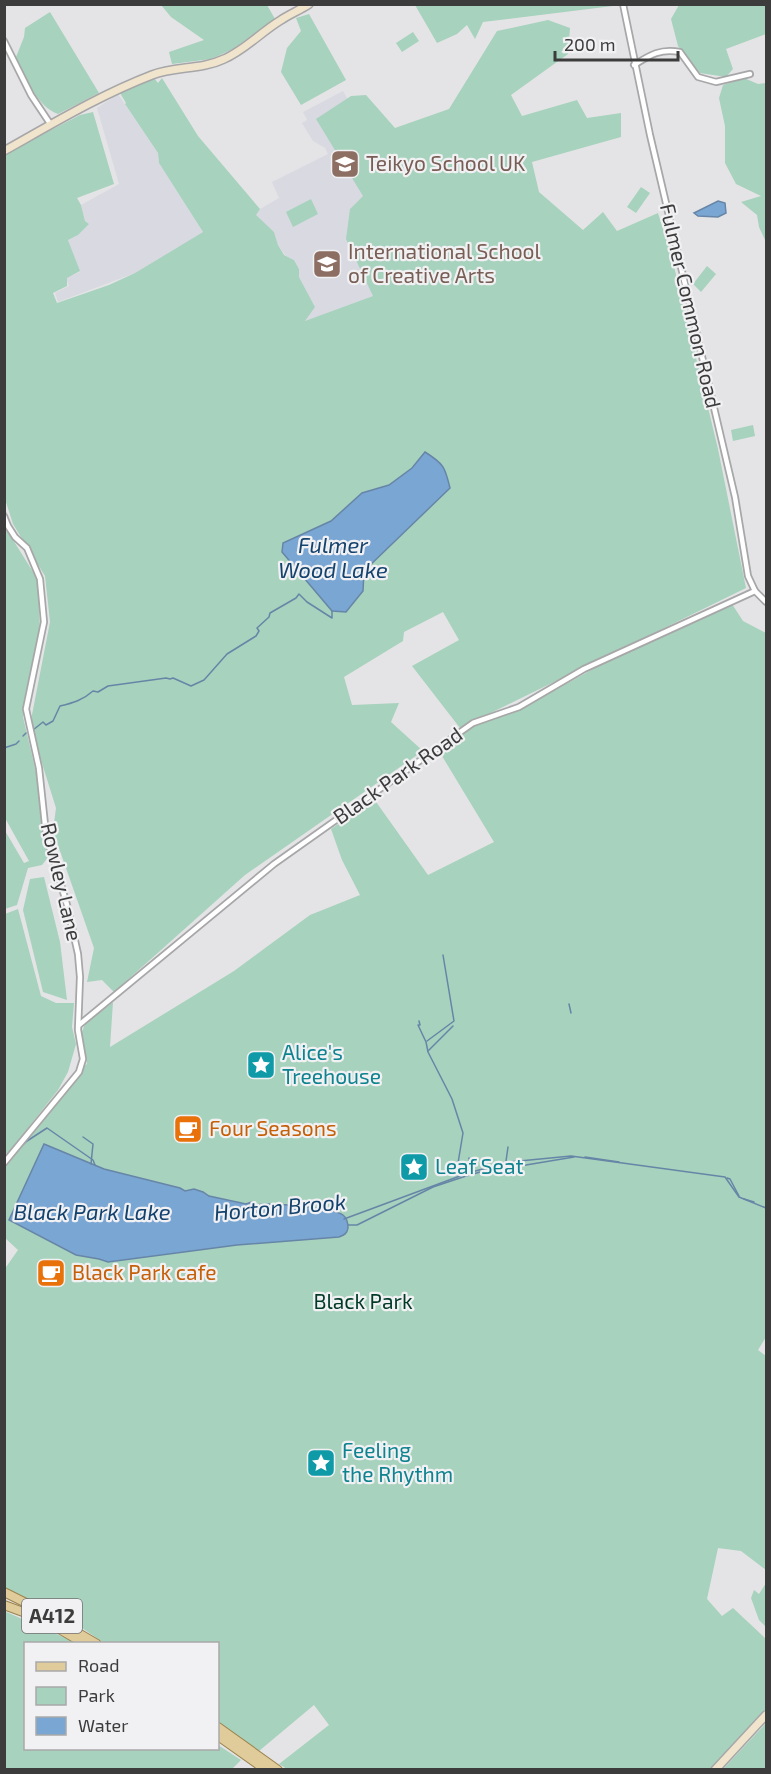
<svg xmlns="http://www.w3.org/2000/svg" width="771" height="1774" font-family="'Exo 2',sans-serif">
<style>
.built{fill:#d9d9e2}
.green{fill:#a7d2bd}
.water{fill:#7aa6d4;stroke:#6786a7;stroke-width:1.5}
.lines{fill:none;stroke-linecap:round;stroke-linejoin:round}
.stream{stroke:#6786a7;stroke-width:1.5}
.street-casing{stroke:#a7a7a9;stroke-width:8}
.secondary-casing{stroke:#a7a7a9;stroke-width:10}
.primary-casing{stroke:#9a834d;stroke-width:10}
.street{stroke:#fff;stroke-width:4.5}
.secondary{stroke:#f0e5cc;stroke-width:7}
.primary{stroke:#e0cb9a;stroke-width:8}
.labels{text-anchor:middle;stroke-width:4.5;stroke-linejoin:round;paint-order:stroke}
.shield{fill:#f1f1f3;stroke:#727274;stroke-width:1.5}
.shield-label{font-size:20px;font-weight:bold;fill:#3c3c3d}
.education-label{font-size:21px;fill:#785e54;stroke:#f1f1f3;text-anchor:start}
.street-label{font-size:21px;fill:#3c3c3d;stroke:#f1f1f3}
.culture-label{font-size:21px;fill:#0d838f;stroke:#f1f1f3;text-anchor:start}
.food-label{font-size:21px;fill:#c56008;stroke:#f1f1f3;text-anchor:start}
.park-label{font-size:21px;fill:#003a26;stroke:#f1f1f3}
.water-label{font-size:22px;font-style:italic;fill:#13426e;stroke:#f1f1f3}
</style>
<rect width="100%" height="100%" fill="#e4e4e6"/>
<!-- built -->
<g class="built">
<path d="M343,91L387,173L350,209L373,296L303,322L315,307L299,277V269L294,260L285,255L278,245L274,232L255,215L260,209L279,198L272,182L328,154L325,148L313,141L302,123L307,120L303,112Z"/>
<path d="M118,94L158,153L159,163L203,232L135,273L58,302L55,293L69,286L66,278L80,272L68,240L78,235L89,224L85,221L81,205L119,184L97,108Z"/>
</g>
<!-- green -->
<g class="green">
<path d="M161,5H267L275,19L233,49L211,59L172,64L169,52L204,40L171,17Z"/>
<path d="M415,5L621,4V5L483,22L475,39L467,25L457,34L437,43Z"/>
<path d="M679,5H766V34L726,49L733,69L726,77L700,73L678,46L671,19Z"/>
<path d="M50,12L99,93L58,114C36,106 25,76 16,57L24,37L25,28Z"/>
<path d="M309,14L346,80L301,105L281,72L287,48L301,31L296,18Z"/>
<path d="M548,20L570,28L568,54L511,95L522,116L577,100L587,118L621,113V137L532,162L539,192L583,230L603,212L617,231L658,213L671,254L718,449L746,588L460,728L412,666L459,640L443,612L404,632L403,641L344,677L352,705L399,703L391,722L423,751L245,875L114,992L102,980L87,982L94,948L53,831L56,808L30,725L50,622L45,576L13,524L5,499V154L80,115L93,112L114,184L77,198L81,205L85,221L89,224L78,235L68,240L80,271L67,278V286L53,293L57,303L109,285L135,273L203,232L159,163L158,153L125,104L126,103L120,93L154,78L158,83L162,78L198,136L260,209L256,215L274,232L278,245L284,255L294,260L299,269V277L315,307L305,321L373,296L346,239L350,209L363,196L316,119L351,96L366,95L395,128L449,109L497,31Z"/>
<path d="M413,32L419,41L402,52L396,43Z"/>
<path d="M744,78L758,84L766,83V242L759,227L757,215L741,202L761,196L736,184L725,163V126L719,98L723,85Z"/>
<path d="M641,187L650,193L636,213L627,207Z"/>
<path d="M311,199L318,214L293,227L286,212Z"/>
<path d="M707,266L716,274L701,292L693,284Z"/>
<path d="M753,425L755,436L733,441L731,430Z"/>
<path d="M5,527L38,580L40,633L23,717L38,781L42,827L49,856L42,865L28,868L17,905L5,909L4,829L24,863L29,861L5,818Z"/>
<path d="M732,604L743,621L766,633V1337L758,1350L766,1356V1570L741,1551L718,1548L707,1599L722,1616L733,1608L766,1639V1709L710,1769H287L279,1764L329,1725L314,1705L259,1751L218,1722V1644L104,1643L82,1628L51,1611L5,1588L4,1270L18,1250L5,1238V1167L13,1158L34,1127L81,1068L87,1064L81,1034L85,1024L113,1002L110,1047L234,971L310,915L360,895L342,860L331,829L374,799L428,875L494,842L439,751L446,748L465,731L476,725L523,708L602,664Z"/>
<path d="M44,877L60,942L67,1000L43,992L23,910L30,879Z"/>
<path d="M18,909L41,996L56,1003H74L72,1027L76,1044L68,1072L58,1090L5,1157V914Z"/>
<path d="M766,1583V1627L759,1620L751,1598L754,1590L759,1594Z"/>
<path d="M4,1611L77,1643L26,1644V1748H218V1745L241,1760L231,1770L5,1769Z"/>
<path d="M766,1723V1769H723Z"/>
</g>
<!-- water -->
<g class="water">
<path d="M718,201L725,203L726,213L718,217L698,216L694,213Z"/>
<path d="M425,452C444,464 445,467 450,488L364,571L363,591L346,612L332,611L282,552L283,543L331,521L362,493L389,485L412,468Z"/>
<path d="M44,1144L104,1169L180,1188L185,1191L194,1189L203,1192L209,1196L246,1204L252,1202L254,1205C259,1205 263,1204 268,1204C281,1204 333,1208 343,1215C347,1218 348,1223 348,1228C347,1234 344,1235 339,1237L237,1245L108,1262L99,1259L76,1255L9,1220Z"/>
</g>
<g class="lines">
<!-- stream -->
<g class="stream">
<path d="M33,730L43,722L46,725L53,721L60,706C73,703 83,700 93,691L98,692L108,686L166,678L170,679L173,678L191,686L204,680L227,654L256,636L259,631L257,628L269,617L270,613L296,598L299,594L307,602L332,618V611"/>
<path d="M23,736L26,733"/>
<path d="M4,748L16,744L19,741"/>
<path d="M569,1004L571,1013"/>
<path d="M419,1021L420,1025H418L426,1042L428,1052L452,1099L463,1133L456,1175"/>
<path d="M427,1041L454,1021L443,955"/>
<path d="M428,1051L453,1026"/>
<path d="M83,1137L93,1144L91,1164"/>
<path d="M16,1151L27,1141L47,1128L93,1160L95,1165"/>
<path d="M585,1157L619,1162"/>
<path d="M469,1158L473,1174"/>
<path d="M506,1161L508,1147"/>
<path d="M727,1178L730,1179L739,1196"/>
<path d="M744,1199L754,1202"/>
<path d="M344,1219L468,1173L509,1162L571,1156L725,1177L739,1197L766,1208"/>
<path d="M348,1225H357L433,1187L466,1176L505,1165L520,1166L574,1157"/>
</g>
<!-- street casing -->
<g class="street-casing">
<g id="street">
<path d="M623,4L650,135L735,497L748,576L755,591L766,602"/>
<path d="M4,41L31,95L51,125"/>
<path d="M634,65C650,55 661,48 680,52L698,77L716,82L750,74"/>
<path d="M4,516L8,526L15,537L27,548L40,579L44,622L26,709L39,768L46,834L67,905L78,954L80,977L78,1030L83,1059L79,1072L4,1163"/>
<path d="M79,1025L274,864L473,723L519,707L584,669L755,591"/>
</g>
</g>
<!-- secondary casing -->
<g class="secondary-casing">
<g id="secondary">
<path d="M4,151C52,124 100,95 152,75C175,66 201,70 224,59C245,50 261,32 281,20C290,14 300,10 309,4"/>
<path d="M715,1770L766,1715"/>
</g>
</g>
<!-- primary casing -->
<g class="primary-casing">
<g id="primary">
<path d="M4,1592L36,1608L97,1644"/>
<path d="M4,1605L42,1619L85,1644"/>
<path d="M218,1727L278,1770"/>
<path d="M218,1736L266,1770"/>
</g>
</g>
<!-- street -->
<use href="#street" class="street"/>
<!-- secondary -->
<use href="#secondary" class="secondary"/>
<!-- primary -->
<use href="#primary" class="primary"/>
</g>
<!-- icons -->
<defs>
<g id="school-square" transform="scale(1.5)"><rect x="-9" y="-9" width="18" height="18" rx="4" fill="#8d6e63" stroke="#f1f1f3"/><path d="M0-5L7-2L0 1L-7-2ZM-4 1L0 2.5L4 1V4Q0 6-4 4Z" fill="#fff"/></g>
<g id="sight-square" transform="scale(1.5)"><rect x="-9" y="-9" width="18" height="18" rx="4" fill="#0f9aa8" stroke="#f1f1f3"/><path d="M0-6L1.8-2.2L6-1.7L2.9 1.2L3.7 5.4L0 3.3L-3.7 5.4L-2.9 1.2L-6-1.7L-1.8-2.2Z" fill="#fff"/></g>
<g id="cafe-square" transform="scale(1.5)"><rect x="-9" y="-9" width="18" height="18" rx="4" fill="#e8710a" stroke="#f1f1f3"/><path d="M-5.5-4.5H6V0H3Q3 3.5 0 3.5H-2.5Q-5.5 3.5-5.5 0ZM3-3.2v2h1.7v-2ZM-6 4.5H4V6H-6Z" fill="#fff"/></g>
</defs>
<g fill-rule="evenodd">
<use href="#school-square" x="345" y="164"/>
<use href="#school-square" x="327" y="264"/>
<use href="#sight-square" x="261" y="1065"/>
<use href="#cafe-square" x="188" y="1129"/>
<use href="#sight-square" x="414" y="1167"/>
<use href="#cafe-square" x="51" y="1273"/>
<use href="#sight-square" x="321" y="1463"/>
</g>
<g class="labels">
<!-- shield labels -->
<rect class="shield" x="22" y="1599" width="60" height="34" rx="4.5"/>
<g class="shield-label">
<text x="52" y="1623">A412</text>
</g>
<!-- education labels -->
<g class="education-label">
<text x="366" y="171">Teikyo School UK</text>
<text x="348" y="259">International School<tspan x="348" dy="24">of Creative Arts</tspan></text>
</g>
<!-- street labels -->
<g class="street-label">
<text transform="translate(690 306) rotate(77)" y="7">Fulmer Common Road</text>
<text transform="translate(398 776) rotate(-35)" y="7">Black Park Road</text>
<text transform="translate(61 882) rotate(77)" y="7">Rowley Lane</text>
</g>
<!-- culture labels -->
<g class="culture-label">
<text x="282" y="1060">Alice's<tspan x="282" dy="24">Treehouse</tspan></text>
<text x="435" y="1174">Leaf Seat</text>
<text x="342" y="1458">Feeling<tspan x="342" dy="24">the Rhythm</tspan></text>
</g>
<!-- food labels -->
<g class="food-label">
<text x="209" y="1136">Four Seasons</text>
<text x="72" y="1280">Black Park cafe</text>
</g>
<!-- park labels -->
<g class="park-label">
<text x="363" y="1309">Black Park</text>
</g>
<!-- water labels -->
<g class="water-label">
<text x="333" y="553">Fulmer<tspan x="333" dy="25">Wood Lake</tspan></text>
<text transform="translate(280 1207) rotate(-5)" y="8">Horton Brook</text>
<text x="92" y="1220">Black Park Lake</text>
</g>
</g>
<!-- border -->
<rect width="771" height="1774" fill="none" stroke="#3c3c3d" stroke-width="12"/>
<!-- legend -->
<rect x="24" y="1642" width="195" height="108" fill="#f1f1f3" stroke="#a9a9aa" stroke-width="1.5"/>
<rect x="36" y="1662" width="30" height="9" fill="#e0cb9a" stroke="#a9a9aa" stroke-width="1.5"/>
<text x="78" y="1672" font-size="18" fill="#3c3c3d">Road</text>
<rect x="36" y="1687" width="30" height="18" fill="#a7d2bd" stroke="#a9a9aa" stroke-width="1.5"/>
<text x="78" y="1702" font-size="18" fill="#3c3c3d">Park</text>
<rect x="36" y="1717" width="30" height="18" fill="#7aa6d4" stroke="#a9a9aa" stroke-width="1.5"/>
<text x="78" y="1732" font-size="18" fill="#3c3c3d">Water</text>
<!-- scale -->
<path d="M555 51v9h123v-9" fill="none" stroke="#3c3c3d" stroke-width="3"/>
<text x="564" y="51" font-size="18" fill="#3c3c3d" stroke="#f1f1f3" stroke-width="4.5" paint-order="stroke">200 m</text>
</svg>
